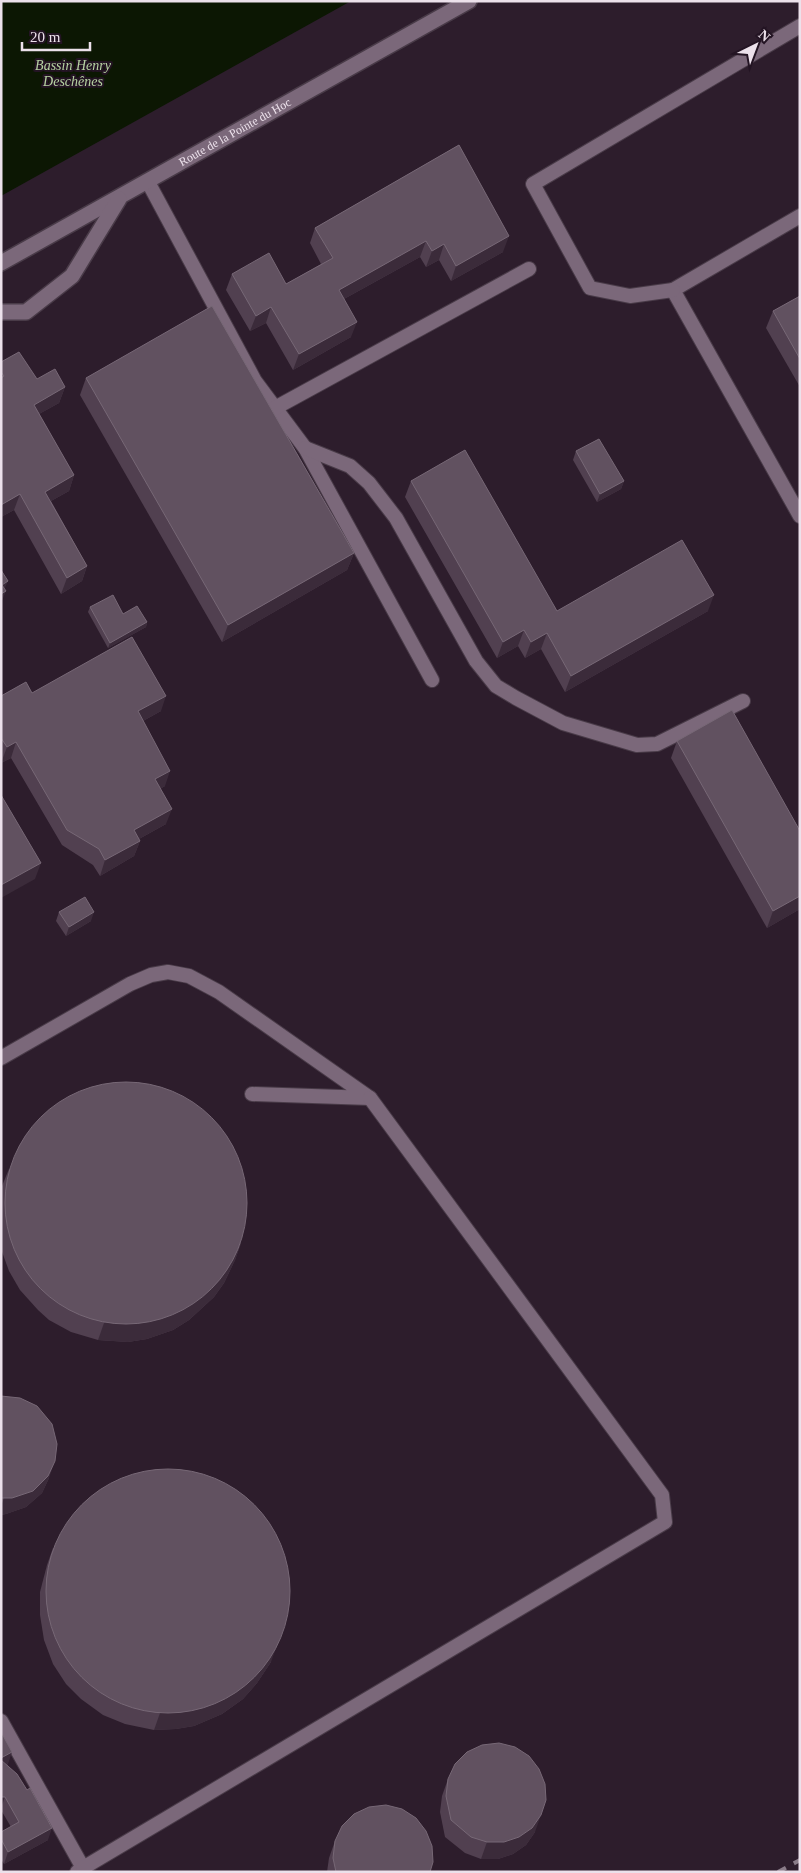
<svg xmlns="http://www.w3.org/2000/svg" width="801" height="1873" font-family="'Times New Roman',serif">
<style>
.water{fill:#0c1703}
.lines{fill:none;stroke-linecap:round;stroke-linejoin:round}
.service-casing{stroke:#493b48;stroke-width:16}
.minor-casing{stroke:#493b48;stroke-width:18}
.service{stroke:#7b687a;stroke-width:14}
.minor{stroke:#7b687a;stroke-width:15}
.rail{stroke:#8a7c89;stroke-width:4;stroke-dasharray:9 9;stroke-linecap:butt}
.wall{fill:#514050}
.shaded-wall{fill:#3b2b3a}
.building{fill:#615160;stroke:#776876}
.labels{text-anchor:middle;stroke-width:4;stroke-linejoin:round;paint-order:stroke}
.street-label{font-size:12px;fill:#ece1eb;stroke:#231423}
.water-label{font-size:14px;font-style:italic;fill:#b6d2a2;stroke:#231423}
</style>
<rect width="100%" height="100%" fill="#2d1d2c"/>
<!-- water -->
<path class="water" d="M1,1H351L1,196Z"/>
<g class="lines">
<!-- service casing -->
<g class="service-casing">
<g id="service">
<path d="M148,182L255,381L305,448L432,680"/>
<path d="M800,216L673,290L800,516"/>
<path d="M673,290L630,296L590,288L533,184L800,26"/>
<path d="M275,408L529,269"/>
<path d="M305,448L350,466L369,483L396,518L476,661L496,686L516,698L563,723L637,745L657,744L743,701"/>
<path d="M1,1058L130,984L151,975L168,972L189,976L219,992L370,1098L252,1094"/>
<path d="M1,1721L83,1868L77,1872"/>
<path d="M85,1872L83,1868L665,1522L662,1495L370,1098"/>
</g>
</g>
<!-- minor casing -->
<g class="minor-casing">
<g id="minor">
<path id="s1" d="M1,263L469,1"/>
<path d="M1,312H26L72,276L119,199"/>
</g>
</g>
<!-- service -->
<use href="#service" class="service"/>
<!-- minor -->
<use href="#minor" class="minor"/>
<!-- rail -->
<path class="rail" d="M778,1872L800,1860"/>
</g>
<!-- wall -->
<g class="wall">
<path d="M459,145L503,252L451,281L439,260L426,267L420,257L344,299L351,337L293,370L266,323L250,331L226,290L232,274L286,284L321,264L310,243L315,228Z"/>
<path d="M800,296V387L766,328L773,311Z"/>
<path d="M1,362L37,379L65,387L59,403L39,414L74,475L69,491L51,501L87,566L82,581L61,594L14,510L1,517Z"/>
<path d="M86,378L354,553L347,570L222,642L80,395Z"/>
<path d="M576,451L624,481L621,489L597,502L573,460Z"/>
<path d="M411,481L557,611H708L565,692L541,649L525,658L518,646L497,658L405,497Z"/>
<path d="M90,607L123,614L147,622L146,627L108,648L88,612Z"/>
<path d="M32,693L161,711L143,721L165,786L160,789L166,824L139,839L140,841L134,856L100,876L93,865L62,845L11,758L1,763V696Z"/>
<path d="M677,741L800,831V909L767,928L671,758Z"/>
<path d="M59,912L91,921L66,936L56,921Z"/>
<path d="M9,1169L241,1243L235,1260L224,1283L214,1297L189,1320L173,1330L147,1339L128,1342L98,1340L71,1332L49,1320L38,1310L20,1290L9,1271L1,1249V1193L2,1186Z"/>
<path d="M1,1396L49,1478L42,1493L26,1507L6,1514L1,1515Z"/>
<path d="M53,1548L271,1662L257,1683L243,1699L222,1714L194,1726L176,1729L154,1730L125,1724L103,1715L81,1699L66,1684L53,1664L44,1640L40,1615V1592L47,1565Z"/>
<path d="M1,1732L8,1764H7L48,1840L4,1864L1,1859V1832L11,1827L1,1810Z"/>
<path d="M448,1779L535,1832L526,1845L513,1854L498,1859H481L465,1853L445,1837L440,1812L442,1796Z"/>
<path d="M335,1841L430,1872H327L329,1858Z"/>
</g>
<!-- shaded-wall -->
<g class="shaded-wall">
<path d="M509,236L503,252L451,281L456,266Z"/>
<path d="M426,241L420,257L333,305L339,290Z"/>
<path d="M444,244L439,260L426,267L432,251Z"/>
<path d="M271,307L266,323L250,331L256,316Z"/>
<path d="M357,322L351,337L293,370L299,354Z"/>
<path d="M65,387L59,403L28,420L34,405Z"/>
<path d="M74,475L69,491L40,507L45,492Z"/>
<path d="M624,481L621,489L597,502L600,494Z"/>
<path d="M20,494L14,510L1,517V505Z"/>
<path d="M354,553L347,570L222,642L228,625Z"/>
<path d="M87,566L82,581L61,594L67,578Z"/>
<path d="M8,581L3,592L6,591L1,603V587L2,585Z"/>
<path d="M714,595L708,611L565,692L571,676Z"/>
<path d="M147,622L146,627L108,648L110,643Z"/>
<path d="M524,630L518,646L497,658L503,642Z"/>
<path d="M547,633L541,649L525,658L531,642Z"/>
<path d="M166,696L161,711L132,727L138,711Z"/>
<path d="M16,742L11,758L1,763L7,747Z"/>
<path d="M170,771L165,786L150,795L155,779Z"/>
<path d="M172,809L166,824L128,845L134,830Z"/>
<path d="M140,841L134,856L100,876L105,860Z"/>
<path d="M41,863L35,879L1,898V885Z"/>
<path d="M800,896V909L767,928L773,911Z"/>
<path d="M94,912L91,921L66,936L69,927Z"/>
<path d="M241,1243L235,1260L224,1283L214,1297L189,1320L173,1330L147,1339L128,1342L98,1340L104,1323Z"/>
<path d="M55,1461L49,1478L42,1493L26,1507L6,1514L1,1515V1506L4,1498Z"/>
<path d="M286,1621L271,1662L257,1683L243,1699L222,1714L194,1726L176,1729L154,1730L160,1713Z"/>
<path d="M12,1752L8,1764L1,1767V1758Z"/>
<path d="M1,1797H5L1,1808Z"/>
<path d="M541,1815L535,1832L526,1845L513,1854L498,1859H481L487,1842Z"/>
<path d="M52,1828L48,1840L4,1864L8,1852Z"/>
</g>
<!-- building -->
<g class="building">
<path d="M459,145L509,236L456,266L444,244L432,251L426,241L339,290L357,322L299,354L271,307L256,316L232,274L269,253L286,284L333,258L315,228Z"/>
<path d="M800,296V359L773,311Z"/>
<path d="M212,306L354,553L228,625L86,378Z"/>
<path d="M19,352L37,379L55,369L65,387L34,405L74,475L45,492L87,566L67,578L20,494L1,505V378L4,376L1,372V362Z"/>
<path d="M599,439L624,481L600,494L576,451Z"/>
<path d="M465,450L557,611L682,540L714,595L571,676L547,633L531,642L524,630L503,642L411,481Z"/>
<path d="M1,570L8,581L2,585L6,591L1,594Z"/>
<path d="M113,595L123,614L137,606L147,622L110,643L90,607Z"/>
<path d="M132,637L166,696L138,711L170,771L155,779L172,809L134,830L140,841L105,860L99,849L67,830L16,742L7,747L1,738V696L26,682L32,693Z"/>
<path d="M732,710L800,831V896L773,911L677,741Z"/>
<path d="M1,795L41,863L1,885Z"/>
<path d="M85,897L94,912L69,927L59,912Z"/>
<circle cx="126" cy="1203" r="121"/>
<path d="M1,1396L20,1398L37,1406L52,1424L57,1444L55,1461L48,1476L33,1491L12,1498H1Z"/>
<circle cx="168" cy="1591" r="122"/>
<path d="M1,1732L12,1752L1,1758Z"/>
<path d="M499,1743L515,1747L529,1756L539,1769L545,1784L546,1800L541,1815L532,1828L519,1837L504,1842H487L471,1837L451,1820L446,1796L448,1779L455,1764L467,1752L482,1745Z"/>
<path d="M1,1760L17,1774L27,1790L30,1788L52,1828L8,1852L1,1839V1832L19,1822L5,1797H1Z"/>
<path d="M386,1805L402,1809L416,1818L426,1831L432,1846L433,1862L430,1872H336L333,1858L335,1841L342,1826L354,1814L369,1807Z"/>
</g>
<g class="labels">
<!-- street labels -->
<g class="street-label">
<text dy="4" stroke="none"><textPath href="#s1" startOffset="268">Route de la Pointe du Hoc</textPath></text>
</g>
<!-- water labels -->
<g class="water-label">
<text x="73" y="70">Bassin Henry<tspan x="73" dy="16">Deschênes</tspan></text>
</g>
</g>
<!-- border -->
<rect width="801" height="1873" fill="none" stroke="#ece1eb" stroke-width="5"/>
<!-- north arrow -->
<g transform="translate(756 45) rotate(42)" stroke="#231423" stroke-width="4" paint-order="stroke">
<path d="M0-4L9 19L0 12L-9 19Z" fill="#ece1eb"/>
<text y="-8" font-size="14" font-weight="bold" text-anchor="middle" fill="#ece1eb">N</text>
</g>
<!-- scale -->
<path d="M22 42v8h68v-8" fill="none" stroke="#ece1eb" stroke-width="2.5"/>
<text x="30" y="42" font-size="15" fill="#ece1eb" stroke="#231423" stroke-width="4" paint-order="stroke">20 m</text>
</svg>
